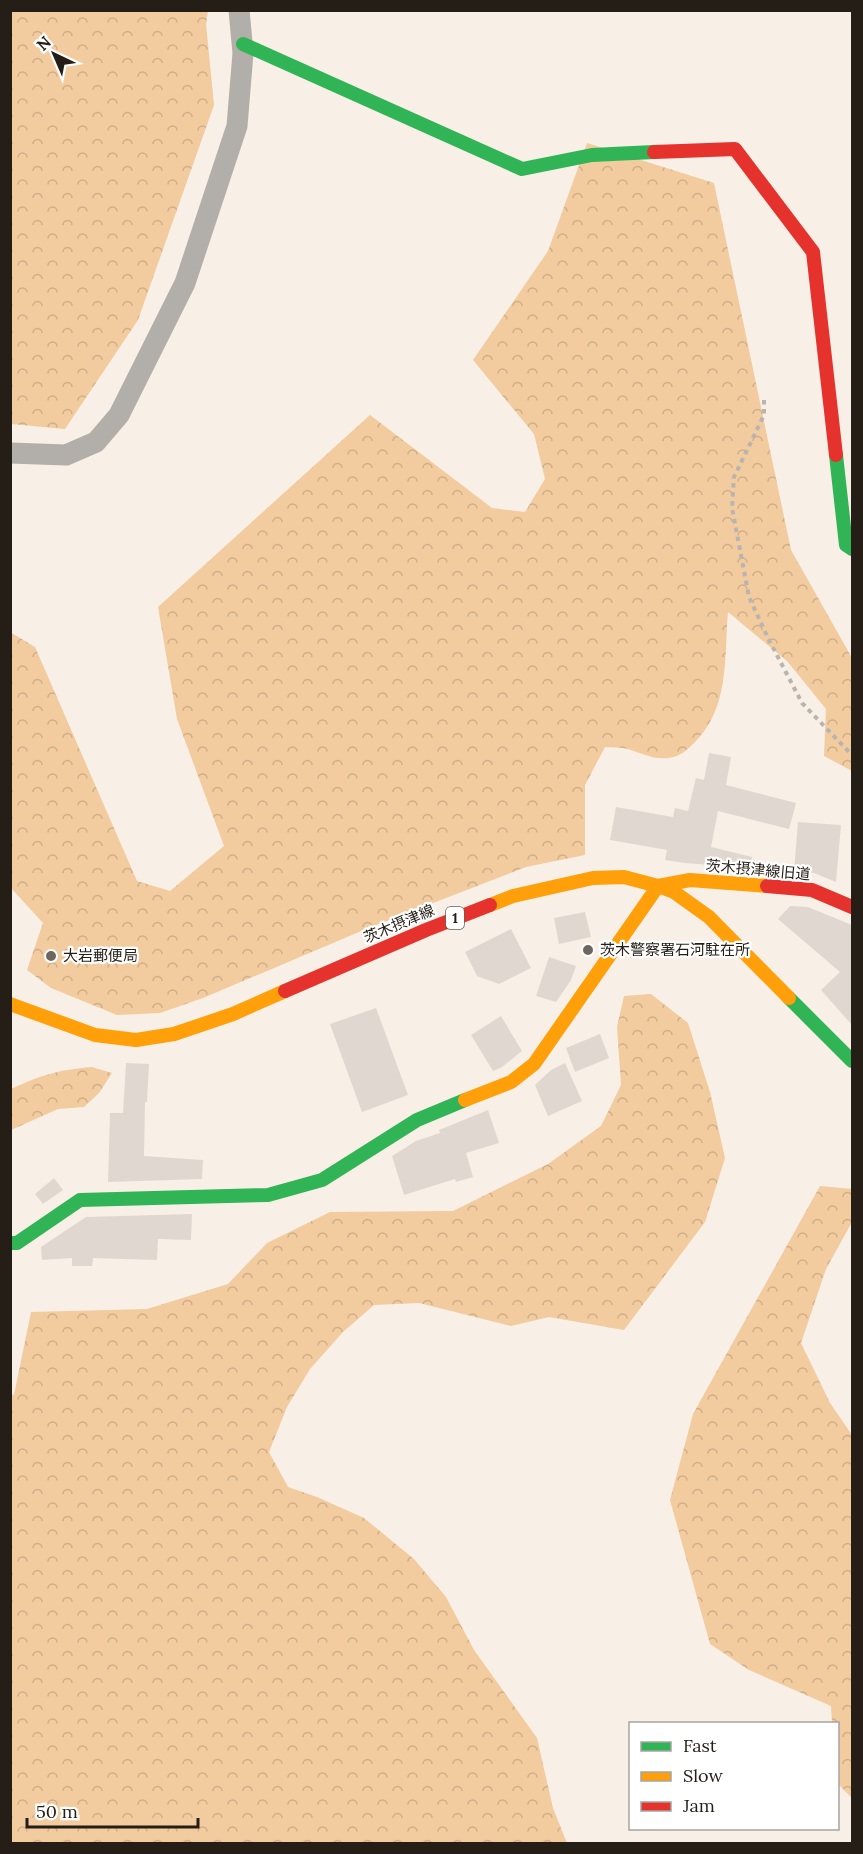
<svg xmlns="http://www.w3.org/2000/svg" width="863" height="1854" font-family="Lora,'Noto Sans JP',serif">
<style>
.forest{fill:url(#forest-crowns)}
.building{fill:#e0d8d0}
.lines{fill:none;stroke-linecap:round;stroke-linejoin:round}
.path{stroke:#b8b4af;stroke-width:4;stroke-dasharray:4.5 4.5;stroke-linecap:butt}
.street{stroke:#b2aeaa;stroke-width:21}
.fast{stroke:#30b455;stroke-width:14}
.slow{stroke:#ff9f0a;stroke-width:14}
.jam{stroke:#e5322d;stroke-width:14}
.poi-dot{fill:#6e675f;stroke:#fff;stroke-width:2}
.labels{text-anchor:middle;stroke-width:4.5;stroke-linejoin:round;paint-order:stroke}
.shield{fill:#fff;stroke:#66625c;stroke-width:1.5}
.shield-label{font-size:14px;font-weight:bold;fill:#241e16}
.street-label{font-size:15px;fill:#241e16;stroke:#fff}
.poi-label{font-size:15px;fill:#241e16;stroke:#fff;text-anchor:start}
</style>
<defs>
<pattern id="forest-crowns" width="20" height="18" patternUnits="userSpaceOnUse" patternTransform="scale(1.5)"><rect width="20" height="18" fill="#f2cb9f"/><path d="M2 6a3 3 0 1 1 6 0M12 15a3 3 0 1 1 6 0" fill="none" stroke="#cfae88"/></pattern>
</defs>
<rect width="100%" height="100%" fill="#f8efe6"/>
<!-- forest -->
<g class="forest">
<path d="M10,11H208L206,24L214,105L138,320L65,429L11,424Z"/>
<path d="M587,143L714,183L791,550L852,658V771L824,756L826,709L787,661L728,612C724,657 730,707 695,742C687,750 680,757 668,758C654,760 641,753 628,749C621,747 612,748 605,747L585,785V855L526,867L366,929L203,998L160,1013L117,1015L51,988L27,970L43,923L11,888L10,632L35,647L137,881L170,891L224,846L177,719L158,607L370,415L492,508L525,512L545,479L534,434L473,360L548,251Z"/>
<path d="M651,994L688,1023L710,1092L725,1158L705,1222L624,1330L549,1317L511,1326L419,1303L374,1305L343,1332L310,1369L287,1407L269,1452L288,1487L317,1497L364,1518L414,1559L446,1597L474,1650L537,1738L553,1808L567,1843H11L10,1394L14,1395L31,1312L147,1309L228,1284L267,1243L330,1212L453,1211L548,1164L601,1126L621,1085L617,1027L624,996Z"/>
<path d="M92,1067L112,1073L99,1093L84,1107L58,1109L11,1130V1089C41,1075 58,1070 92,1067Z"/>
<path d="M820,1186L852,1189V1222L826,1269L801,1343L830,1403L852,1435V1798L838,1784V1724L832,1723L831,1706L749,1670L710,1644L670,1500L693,1414Z"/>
</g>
<!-- building -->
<g class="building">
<path d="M709,753L731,757L726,785L796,803L789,829L718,811L711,847L752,857L750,868L685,863L665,860L667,850L610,840L616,807L673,817L675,808L688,811L696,778L704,780Z"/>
<path d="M798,822L841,825L836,882L814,873L794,871Z"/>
<path d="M790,906L808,907L852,925V1025L821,990L840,972L778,919Z"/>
<path d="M585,912L591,937L559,944L554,918Z"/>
<path d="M511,929L531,968L499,984L477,976L465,952Z"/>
<path d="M549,957L576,966L571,980L556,1002L536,996Z"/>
<path d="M376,1008L408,1095L362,1112L330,1024Z"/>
<path d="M501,1016L522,1051L502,1067L493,1071L471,1035Z"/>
<path d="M600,1034L609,1058L575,1072L566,1048Z"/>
<path d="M126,1063L149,1064L147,1102H145L144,1156L203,1160L202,1179L108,1182L110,1113H123Z"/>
<path d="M565,1063L582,1101L548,1116L535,1085L551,1070Z"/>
<path d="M488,1110L499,1143L466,1153L473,1177L456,1182L455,1179L404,1195L392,1156L416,1141L440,1133L439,1130Z"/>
<path d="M54,1178L63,1190L43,1204L35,1194Z"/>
<path d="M192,1214L191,1240L158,1239L157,1260L93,1258L92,1266H72V1258L42,1260L41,1247L86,1217Z"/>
</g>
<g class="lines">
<!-- path -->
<path class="path" d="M764,400V415L734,477L732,508L749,597L768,638L802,703L852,755"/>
<!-- street -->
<path class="street" d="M10,453L66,455L96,442L119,415L185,283L237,126L243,53L239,10"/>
<!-- fast -->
<g class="fast">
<path d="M243,44L522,169L592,155L654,152"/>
<path d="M836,455L846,545L852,549"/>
<path d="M789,998L852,1061"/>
<path d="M10,1243H17L80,1200L268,1195L322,1180L417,1120L465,1100"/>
</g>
<!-- slow -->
<g class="slow">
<path d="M490,905L513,896L593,878L624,877L658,886L674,892L709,917L789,998"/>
<path d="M10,1004L95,1035L136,1040L174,1034L233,1014L285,991"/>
<path d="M465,1100L511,1082L534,1064L658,886L690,880L767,886"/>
</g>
<!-- jam -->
<g class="jam">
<path d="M654,152L735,149L813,252L836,455"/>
<path d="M767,886L812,890L852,907"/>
<path d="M285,991L426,930L490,905"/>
</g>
</g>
<!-- markers -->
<g class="poi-dot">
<circle cx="588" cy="950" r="6"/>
<circle cx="51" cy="956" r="6"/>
</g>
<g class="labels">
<!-- shield labels -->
<rect class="shield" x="446" y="907" width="18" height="22" rx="4.5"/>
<g class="shield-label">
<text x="455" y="923">1</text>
</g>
<!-- street labels -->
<g class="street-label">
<text transform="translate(758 870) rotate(5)" y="5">茨木摂津線旧道</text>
<text transform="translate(399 924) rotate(-23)" y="5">茨木摂津線</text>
</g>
<!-- poi labels -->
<g class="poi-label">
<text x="600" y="955">茨木警察署石河駐在所</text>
<text x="63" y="961">大岩郵便局</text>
</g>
</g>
<!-- border -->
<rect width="863" height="1854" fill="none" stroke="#241e16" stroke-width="24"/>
<!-- legend -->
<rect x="629" y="1722" width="210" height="108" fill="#ffffff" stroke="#a7a5a2" stroke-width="1.5"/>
<rect x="641" y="1742" width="30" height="9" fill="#30b455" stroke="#a7a5a2" stroke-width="1.5"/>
<text x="683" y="1752" font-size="18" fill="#241e16">Fast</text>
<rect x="641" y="1772" width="30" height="9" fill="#ff9f0a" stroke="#a7a5a2" stroke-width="1.5"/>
<text x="683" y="1782" font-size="18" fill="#241e16">Slow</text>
<rect x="641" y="1802" width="30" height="9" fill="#e5322d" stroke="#a7a5a2" stroke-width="1.5"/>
<text x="683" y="1812" font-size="18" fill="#241e16">Jam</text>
<!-- north arrow -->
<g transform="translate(54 54) rotate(316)" stroke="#ffffff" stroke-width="4.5" paint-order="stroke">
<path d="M0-4.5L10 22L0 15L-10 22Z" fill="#241e16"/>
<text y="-9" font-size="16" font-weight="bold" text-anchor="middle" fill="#241e16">N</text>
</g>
<!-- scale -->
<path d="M27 1818v9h171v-9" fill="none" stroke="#241e16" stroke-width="3"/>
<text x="36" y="1818" font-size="18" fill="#241e16" stroke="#ffffff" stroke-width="4.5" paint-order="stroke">50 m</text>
</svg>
